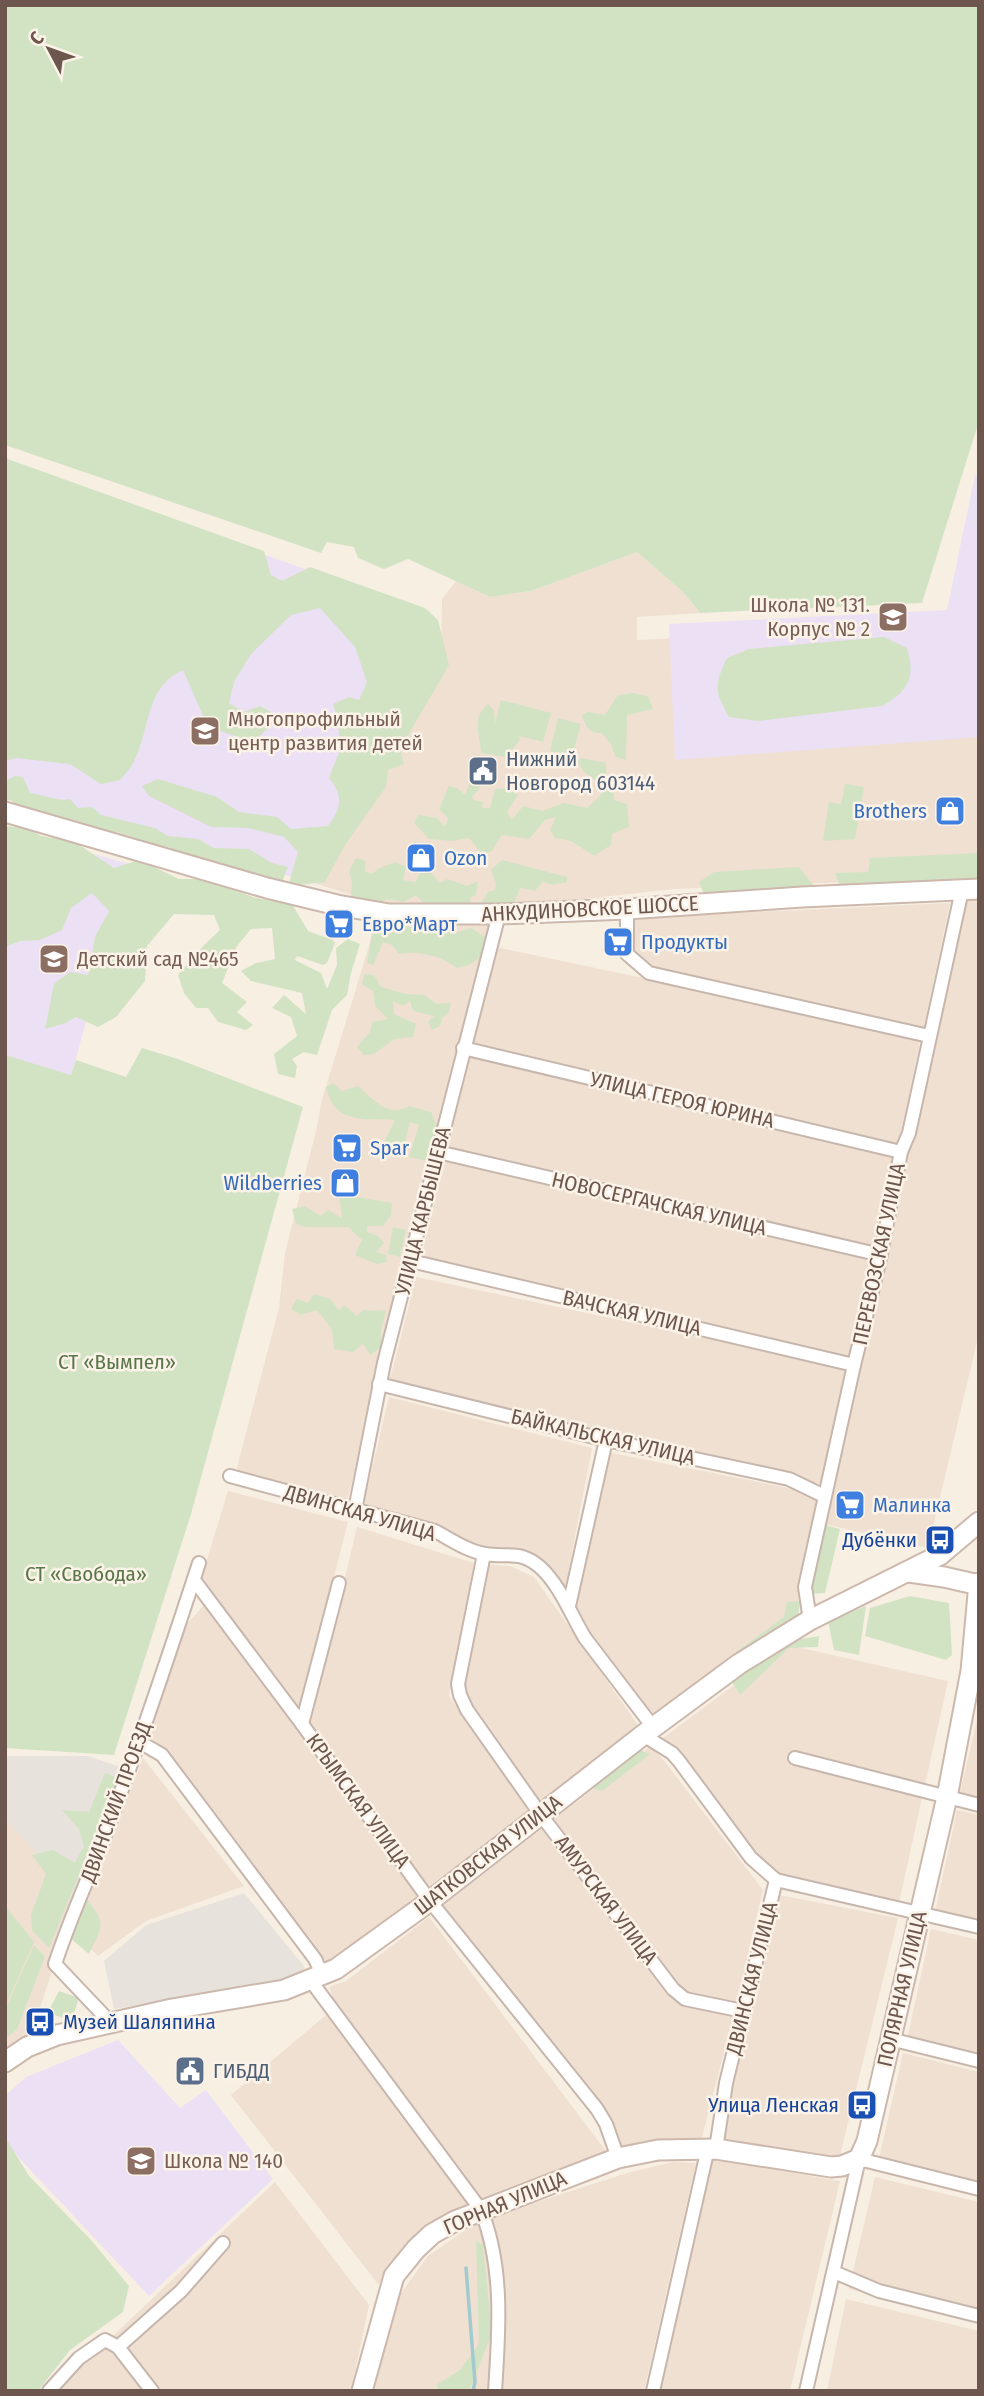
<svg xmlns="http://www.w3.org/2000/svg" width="984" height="2396" font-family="'Fira Sans Condensed',sans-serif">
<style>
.residential{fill:#efe0d2}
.industrial{fill:#e8e2dd}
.education{fill:#ece0f4}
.green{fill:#d2e3c4}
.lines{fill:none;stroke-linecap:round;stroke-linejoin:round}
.stream{stroke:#a2cacf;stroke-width:3.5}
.street-casing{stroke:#c7b6ac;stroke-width:16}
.secondary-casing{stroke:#ccb8ac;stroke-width:23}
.street{stroke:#fff;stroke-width:12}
.secondary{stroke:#fff;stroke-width:19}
.labels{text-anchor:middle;stroke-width:5;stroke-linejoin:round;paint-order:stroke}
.education-label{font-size:21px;fill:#785e54;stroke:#fcf3e8;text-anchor:start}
.service-label{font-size:21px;fill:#4e5e75;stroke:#fcf3e8;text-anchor:start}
.shop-label{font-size:21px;fill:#366cbe;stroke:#fcf3e8;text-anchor:start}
.street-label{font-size:21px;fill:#6c564d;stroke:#fcf3e8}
.park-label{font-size:21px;fill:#59764a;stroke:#fcf3e8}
.transit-label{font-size:21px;fill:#164399;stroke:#fcf3e8;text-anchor:end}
</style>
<rect width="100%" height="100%" fill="#f8efe3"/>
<!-- residential -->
<g class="residential">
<path d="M979,534V877L675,889L501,908L383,905L317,884L441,668L442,599L456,581L490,597L531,591L637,552L683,592L700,613L637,617V640L934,628L948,610Z"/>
<path d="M962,900H979V1333L928,1548L824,1524Z"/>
<path d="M950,903L923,1030L651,966L632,947L629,918Z"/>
<path d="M483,921L490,925L491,931L383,1353L346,1506L239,1477L237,1467L279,1308L285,1253L317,1127L321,1103L376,923Z"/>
<path d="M496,947L921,1037L898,1146L470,1044Z"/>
<path d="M467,1055L897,1156L876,1251L446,1150Z"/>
<path d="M444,1161L873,1260L851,1360L419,1266Z"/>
<path d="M416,1277L848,1368L821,1484L603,1441L388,1387Z"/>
<path d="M389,1397L592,1448L563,1599L541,1566L478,1552L361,1515Z"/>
<path d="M607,1452L819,1494L793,1626L651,1728L573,1615Z"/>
<path d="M228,1491L348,1522L298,1719L198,1589Z"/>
<path d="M357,1527L474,1563L449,1696L534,1817L425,1896L309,1731Z"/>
<path d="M482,1564L510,1566L534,1577L645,1735L541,1810L462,1690Z"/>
<path d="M205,1604L417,1892V1899L337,1959L328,1961L322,1959L148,1733L185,1626Z"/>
<path d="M788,1645L948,1681L898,1907L774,1883L660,1740Z"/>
<path d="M979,1712V1801L959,1796Z"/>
<path d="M652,1745L763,1890L736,2006L682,1992L550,1822Z"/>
<path d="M143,1758L244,1886L146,1921L98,1956L75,1933Z"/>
<path d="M957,1810L979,1815V1928L934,1917Z"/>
<path d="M5,1819L58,1875L85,1889L68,1923L27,2047L5,2062Z"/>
<path d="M542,1829L675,2001L734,2014L700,2145L624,2154L437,1910Z"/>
<path d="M774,1894L898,1918L838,2164L714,2146Z"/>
<path d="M429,1917L612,2159L478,2204L337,2010L329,1987L346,1981Z"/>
<path d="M931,1929L979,1940V2062L906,2044Z"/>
<path d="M326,2015L471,2208L430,2232L378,2284L231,2095Z"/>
<path d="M903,2053L979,2072V2192L877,2167Z"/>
<path d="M712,2159L840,2181L790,2391H659Z"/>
<path d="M673,2162L696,2163L644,2391H368L396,2300L428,2256L478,2221L627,2173Z"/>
<path d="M875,2177L979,2202V2320L849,2289Z"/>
<path d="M275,2182L369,2305L351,2391H55Z"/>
<path d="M846,2299L979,2331V2391H827Z"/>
</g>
<!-- industrial -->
<g class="industrial">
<path d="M5,1756H88L129,1770L85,1889L58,1875L5,1819Z"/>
<path d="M244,1893L304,1966L303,1976L114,2009L104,1961L146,1925Z"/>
</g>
<!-- education -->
<g class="education">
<path d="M5,463L430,613L441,667L317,884L5,795Z"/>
<path d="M975,475L979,476V737L675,760L669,624L947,610Z"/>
<path d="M5,830L130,864L71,1076L5,1055Z"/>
<path d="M118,2040L180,2108L206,2090L273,2179L149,2296L5,2143V2096L26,2077Z"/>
</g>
<!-- green -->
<g class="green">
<path d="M5,5H979V421L922,603L700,613L683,592L637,552L531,591L490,597L408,559L384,569L358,558L354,547L327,542L321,553L5,445Z"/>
<path d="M5,458L264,551L271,575L282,581L310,567L425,608L438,620L449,665L400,749L404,764L388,770L386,787L345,845L325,882L299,885L289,883L298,852L284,837L248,828L211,827L149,796L142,786L158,779L217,797L239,812L277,817L291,829L328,826C341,809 344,796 329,778L340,750L338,720L333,704L349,697L359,700L367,682L355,647L320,608L291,615L251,654L234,682L229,703L244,712L260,706L271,712L272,724L254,742L208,727L183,670C144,687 151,731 133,763C130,769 124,775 120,780L101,784L70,764L16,758L5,761Z"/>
<path d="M884,637L907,648C916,678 908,691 882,706L757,721L729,717C714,690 714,686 727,658L749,649Z"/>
<path d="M633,693L648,696L653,709L627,715L626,760L616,757L611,745L602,733C588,733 586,727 582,715L588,712L605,715L618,695Z"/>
<path d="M501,700L551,713L543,742L519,736L520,740L506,757L481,753C480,733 471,718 488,704L494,710L495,723Z"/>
<path d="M558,718L581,724L572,756L550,751Z"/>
<path d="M582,758L606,763V778L613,786L614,800L627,804L629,827L612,834L611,845L594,856L571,841L555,838L550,830L556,817L545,820L529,839L502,835L491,852L481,853L469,838L452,841L429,839L414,823L418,815L437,818L445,827L448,818L439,809L449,786L457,788L465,795L470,782H480L482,785L472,797L473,800L483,802L482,808H490L495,789L505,788L518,795L507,812L512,820L523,806L542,811L564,803L587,808L601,795L602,784L585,773L577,761Z"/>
<path d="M15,776L23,777L30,793C44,795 58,802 70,799L78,808L92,807L101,815L155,828L168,836L198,839L214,848L249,849L272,863L288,867L282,882L175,855L170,847L153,848L148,842L117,832L100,833L84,823L48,813L28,812L10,800L5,801V781Z"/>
<path d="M845,784L864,787L855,839L823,841L829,802L841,804Z"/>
<path d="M5,826L29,829L41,836L73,841L114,868L136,861L154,867L179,879H202L256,898L292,904L308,931L333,940L335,943L327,963L323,965L297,956L295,960L321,973L327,989L337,965L336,948L348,939L360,944L351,973L347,995L332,1010L317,1055L304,1052L292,1059L297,1066L295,1078L278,1074L274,1054L297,1036L291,1017L272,1008L284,995L306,1014L302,993L251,981L241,971L256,963L275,959L272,928L251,929L237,946L222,983L247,1002L237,1012L253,1025L246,1030L218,1022L208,1008H196L184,993L178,975L203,946L220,930L214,915L174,914L147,946L145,981L116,1017L98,1027L76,1017L66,1023L45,1029L54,984L70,972L88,975L95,937L109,911L92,893L71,908L62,930L40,940L20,941L5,947Z"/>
<path d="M979,853V880L840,886L835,873L868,872L870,858Z"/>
<path d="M356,858L366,861L365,871L372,874L379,868L396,862L406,867L403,880L416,882L420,873L430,872L440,883L447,879L467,886L478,881L476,895L470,898L471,904L463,910L452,902L442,910L428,909L416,895L404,902L386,899L376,907L351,898L352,882L349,871Z"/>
<path d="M502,860L567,877V882L551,885L543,881L535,891L520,888L514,903H500L490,910L482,902L488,892L495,890L496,884L491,870Z"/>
<path d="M799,867L814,886L704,894L699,882L714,872Z"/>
<path d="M386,923L394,929L404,925L417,929L432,925C447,935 455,934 471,928L486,938L481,957L469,965L457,968C439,955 420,951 399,954L392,945L383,942L373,965L367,963L372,933Z"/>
<path d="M364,974L374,975L381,987L406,994L424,995L437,1004L451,1003L449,1012L442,1018L440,1026L432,1030L428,1022L434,1016L413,1011L410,1001L403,1006L393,1001L394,1014L416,1024L413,1037L394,1039L374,1054L364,1055L357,1047L370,1032L372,1022L388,1019L375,1006L373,991L362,984Z"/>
<path d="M142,1048L178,1059L303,1107L191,1514L114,1755L5,1748V1055L71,1075L76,1060L126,1077Z"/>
<path d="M333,1083L342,1091L358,1086C373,1099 388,1119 409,1106L431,1112L437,1127L427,1161L409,1157L419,1125L410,1122L404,1145L395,1155L385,1153L384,1142L395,1120C365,1119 333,1124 326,1087Z"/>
<path d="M339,1194L392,1203L391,1215L383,1226H367V1232L378,1236L384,1243L376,1252L386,1255L387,1262L377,1264L355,1255L362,1240L348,1227H305L296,1224L292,1209L304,1206L321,1216L328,1210L342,1218Z"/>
<path d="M393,1227L406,1230L400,1257L388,1254Z"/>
<path d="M314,1294L330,1299L339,1310L344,1305L357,1316L363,1310L386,1311L381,1330V1347L370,1355L363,1344L353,1352L334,1349L332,1329L317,1310L301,1315L291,1309L297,1299L308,1303Z"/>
<path d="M821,1524L840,1529L825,1593L810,1594Z"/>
<path d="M910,1596L949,1603L952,1655L946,1660L865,1636L870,1608Z"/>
<path d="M800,1601L798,1618L739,1658L736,1652L784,1617L787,1602Z"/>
<path d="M866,1606L859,1655L834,1650L828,1621Z"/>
<path d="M819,1636L818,1647L789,1648L740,1695L731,1680L784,1642Z"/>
<path d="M637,1749L650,1754L602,1791L588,1787Z"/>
<path d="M105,1773L119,1778L49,1948L32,1930L31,1915L46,1874L32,1855L53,1850L75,1863L84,1846L79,1829L62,1810L89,1812Z"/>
<path d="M85,1897C107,1924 103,1925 89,1954L69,1937Z"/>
<path d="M5,1906L34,1942L5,2007Z"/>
<path d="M34,1945L45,1957L17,2029L5,2039V2010Z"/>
<path d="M59,1991L79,1998L73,2016L62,2018L48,2012Z"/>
<path d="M5,2137L29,2176L91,2240L129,2286L123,2312L70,2350L38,2391H5Z"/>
<path d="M476,2241L483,2245L492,2333L469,2391H439L436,2385L460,2370L479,2344Z"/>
</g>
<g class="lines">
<!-- stream -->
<path class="stream" d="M466,2268L475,2382L473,2391"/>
<!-- street casing -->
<g class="street-casing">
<g id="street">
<path d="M627,909V954L649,973L929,1036"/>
<path d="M463,1048L901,1152"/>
<path d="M438,1152L881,1255"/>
<path d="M411,1261L854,1365"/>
<path d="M379,1384L606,1440L789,1479L824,1496"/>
<path d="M230,1476L435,1531C450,1539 467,1551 485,1554C508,1558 520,1549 541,1568C561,1587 571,1615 585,1638L653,1727"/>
<path d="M355,1510L384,1363L499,914"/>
<path d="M484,1554L458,1684L460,1695L467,1710L541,1815L673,1989L685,1999L743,2011"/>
<path d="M194,1580L302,1724L430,1901L597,2109L606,2124L618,2158"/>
<path d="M569,1606L606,1440"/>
<path d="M810,1620L805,1587L854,1365L879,1263L901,1152L909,1133L962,890"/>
<path d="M302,1724L339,1583"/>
<path d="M643,1735L672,1753L679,1761L751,1858L776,1880L726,2083L716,2149"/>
<path d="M138,1741L162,1755L315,1959L323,1976"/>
<path d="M795,1758L979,1805"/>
<path d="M776,1880L979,1927"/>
<path d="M311,1981L481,2210C504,2267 499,2331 495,2391"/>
<path d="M110,2022L55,1964C70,1918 90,1875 107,1830C140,1742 170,1652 199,1563"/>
<path d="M890,2039L979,2061"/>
<path d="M834,2272L879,2291L979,2316"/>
<path d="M49,2391L79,2358L105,2340L118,2347"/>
<path d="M152,2391L118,2347L181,2291L223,2243"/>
<path d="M653,2391L708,2148"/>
<path d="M806,2391L859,2159L979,2189"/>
</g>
</g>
<!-- secondary casing -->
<g class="secondary-casing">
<g id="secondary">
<path d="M5,812L267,888L337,905L389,914H499L627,909L802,897L979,889"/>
<path d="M909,1572L944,1577L979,1585"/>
<path d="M5,2062L27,2047L57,2035L172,2009L284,1990L336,1969L430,1901L643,1735L739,1664L810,1620L940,1555L979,1522"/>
<path d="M362,2391L394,2276L416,2249L432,2234L455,2221L618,2158L658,2150L716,2149L831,2167L842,2166L859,2159L867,2141L947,1797L971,1671L979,1583"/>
</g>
</g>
<!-- street -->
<use href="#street" class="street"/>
<!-- secondary -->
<use href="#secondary" class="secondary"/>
</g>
<!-- icons -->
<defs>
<g id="school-square" transform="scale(1.575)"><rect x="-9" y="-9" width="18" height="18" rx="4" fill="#8d6e63" stroke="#fcf3e8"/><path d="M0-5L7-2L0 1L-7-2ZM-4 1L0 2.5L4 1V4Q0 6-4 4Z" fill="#fff"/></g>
<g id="civic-square" transform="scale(1.575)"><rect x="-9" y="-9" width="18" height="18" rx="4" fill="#5c6f8a" stroke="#fcf3e8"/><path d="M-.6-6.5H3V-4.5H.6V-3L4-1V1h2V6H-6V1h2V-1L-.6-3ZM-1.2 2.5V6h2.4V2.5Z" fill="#fff"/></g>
<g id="shop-square" transform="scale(1.575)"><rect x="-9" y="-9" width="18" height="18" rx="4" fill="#3f7fe0" stroke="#fcf3e8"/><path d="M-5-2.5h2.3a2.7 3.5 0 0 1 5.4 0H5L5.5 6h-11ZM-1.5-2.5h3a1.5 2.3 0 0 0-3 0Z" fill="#fff"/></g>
<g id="supermarket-square" transform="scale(1.575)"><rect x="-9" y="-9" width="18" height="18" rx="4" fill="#3f7fe0" stroke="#fcf3e8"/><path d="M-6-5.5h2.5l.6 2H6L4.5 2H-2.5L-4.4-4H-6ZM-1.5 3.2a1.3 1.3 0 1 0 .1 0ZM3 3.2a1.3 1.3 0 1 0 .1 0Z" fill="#fff"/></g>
<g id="bus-square" transform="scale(1.575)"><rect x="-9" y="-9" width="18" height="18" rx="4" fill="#1a4fb4" stroke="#fcf3e8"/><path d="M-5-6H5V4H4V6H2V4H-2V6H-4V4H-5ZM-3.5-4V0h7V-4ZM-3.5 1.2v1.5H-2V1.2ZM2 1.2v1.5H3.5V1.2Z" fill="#fff"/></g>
</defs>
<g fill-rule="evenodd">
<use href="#school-square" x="893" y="617"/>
<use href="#school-square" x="205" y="731"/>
<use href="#civic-square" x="483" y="771"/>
<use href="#shop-square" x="950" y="811"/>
<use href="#shop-square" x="421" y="858"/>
<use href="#supermarket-square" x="339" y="924"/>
<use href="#supermarket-square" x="618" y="942"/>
<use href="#school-square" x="54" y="959"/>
<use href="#supermarket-square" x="347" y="1148"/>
<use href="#shop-square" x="345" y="1183"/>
<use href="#supermarket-square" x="850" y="1505"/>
<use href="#bus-square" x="940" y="1540"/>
<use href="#bus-square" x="40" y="2022"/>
<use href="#civic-square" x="190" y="2071"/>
<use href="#bus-square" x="862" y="2105"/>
<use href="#school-square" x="141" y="2161"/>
</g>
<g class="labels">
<!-- education labels -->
<g class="education-label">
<text x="870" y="612" text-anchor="end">Школа № 131.<tspan x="870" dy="24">Корпус № 2</tspan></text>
<text x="228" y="726">Многопрофильный<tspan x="228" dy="24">центр развития детей</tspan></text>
<text x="77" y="966">Детский сад №465</text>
<text x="164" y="2168">Школа № 140</text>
</g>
<!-- service labels -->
<g class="service-label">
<text x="506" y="766">Нижний<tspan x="506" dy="24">Новгород 603144</tspan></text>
<text x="213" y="2078">ГИБДД</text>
</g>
<!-- shop labels -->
<g class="shop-label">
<text x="927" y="818" text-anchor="end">Brothers</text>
<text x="444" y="865">Ozon</text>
<text x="362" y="931">Евро*Март</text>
<text x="641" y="949">Продукты</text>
<text x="370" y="1155">Spar</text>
<text x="322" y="1190" text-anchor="end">Wildberries</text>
<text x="873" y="1512">Малинка</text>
</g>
<!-- street labels -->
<g class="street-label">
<text transform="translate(590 909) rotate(-3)" y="7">АНКУДИНОВСКОЕ ШОССЕ</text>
<text transform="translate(682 1100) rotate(13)" y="7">УЛИЦА ГЕРОЯ ЮРИНА</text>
<text transform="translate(659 1204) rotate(13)" y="7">НОВОСЕРГАЧСКАЯ УЛИЦА</text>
<text transform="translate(423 1211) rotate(-76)" y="7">УЛИЦА КАРБЫШЕВА</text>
<text transform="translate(879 1254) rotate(-78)" y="7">ПЕРЕВОЗСКАЯ УЛИЦА</text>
<text transform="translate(632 1313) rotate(13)" y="7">ВАЧСКАЯ УЛИЦА</text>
<text transform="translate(603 1437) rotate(13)" y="7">БАЙКАЛЬСКАЯ УЛИЦА</text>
<text transform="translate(360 1513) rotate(16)" y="7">ДВИНСКАЯ УЛИЦА</text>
<text transform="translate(358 1801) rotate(54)" y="7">КРЫМСКАЯ УЛИЦА</text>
<text transform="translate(116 1802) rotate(-70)" y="7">ДВИНСКИЙ ПРОЕЗД</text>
<text transform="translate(488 1855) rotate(-38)" y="7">ШАТКОВСКАЯ УЛИЦА</text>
<text transform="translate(606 1900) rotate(53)" y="7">АМУРСКАЯ УЛИЦА</text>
<text transform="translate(752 1978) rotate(-76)" y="7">ДВИНСКАЯ УЛИЦА</text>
<text transform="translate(902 1989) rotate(-77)" y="7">ПОЛЯРНАЯ УЛИЦА</text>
<text transform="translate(505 2203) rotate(-23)" y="7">ГОРНАЯ УЛИЦА</text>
</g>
<!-- park labels -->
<g class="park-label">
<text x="117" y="1369">СТ «Вымпел»</text>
<text x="86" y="1581">СТ «Свобода»</text>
</g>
<!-- transit labels -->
<g class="transit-label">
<text x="917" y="1547">Дубёнки</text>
<text x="63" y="2029" text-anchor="start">Музей Шаляпина</text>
<text x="839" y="2112">Улица Ленская</text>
</g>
</g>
<!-- border -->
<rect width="984" height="2396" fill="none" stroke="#6c564d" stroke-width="14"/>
<!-- north arrow -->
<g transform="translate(49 49) rotate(311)" stroke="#fcf3e8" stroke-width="5" paint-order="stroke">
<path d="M0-5L12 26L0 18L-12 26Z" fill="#6c564d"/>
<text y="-10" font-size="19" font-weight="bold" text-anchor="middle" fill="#6c564d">С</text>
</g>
</svg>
